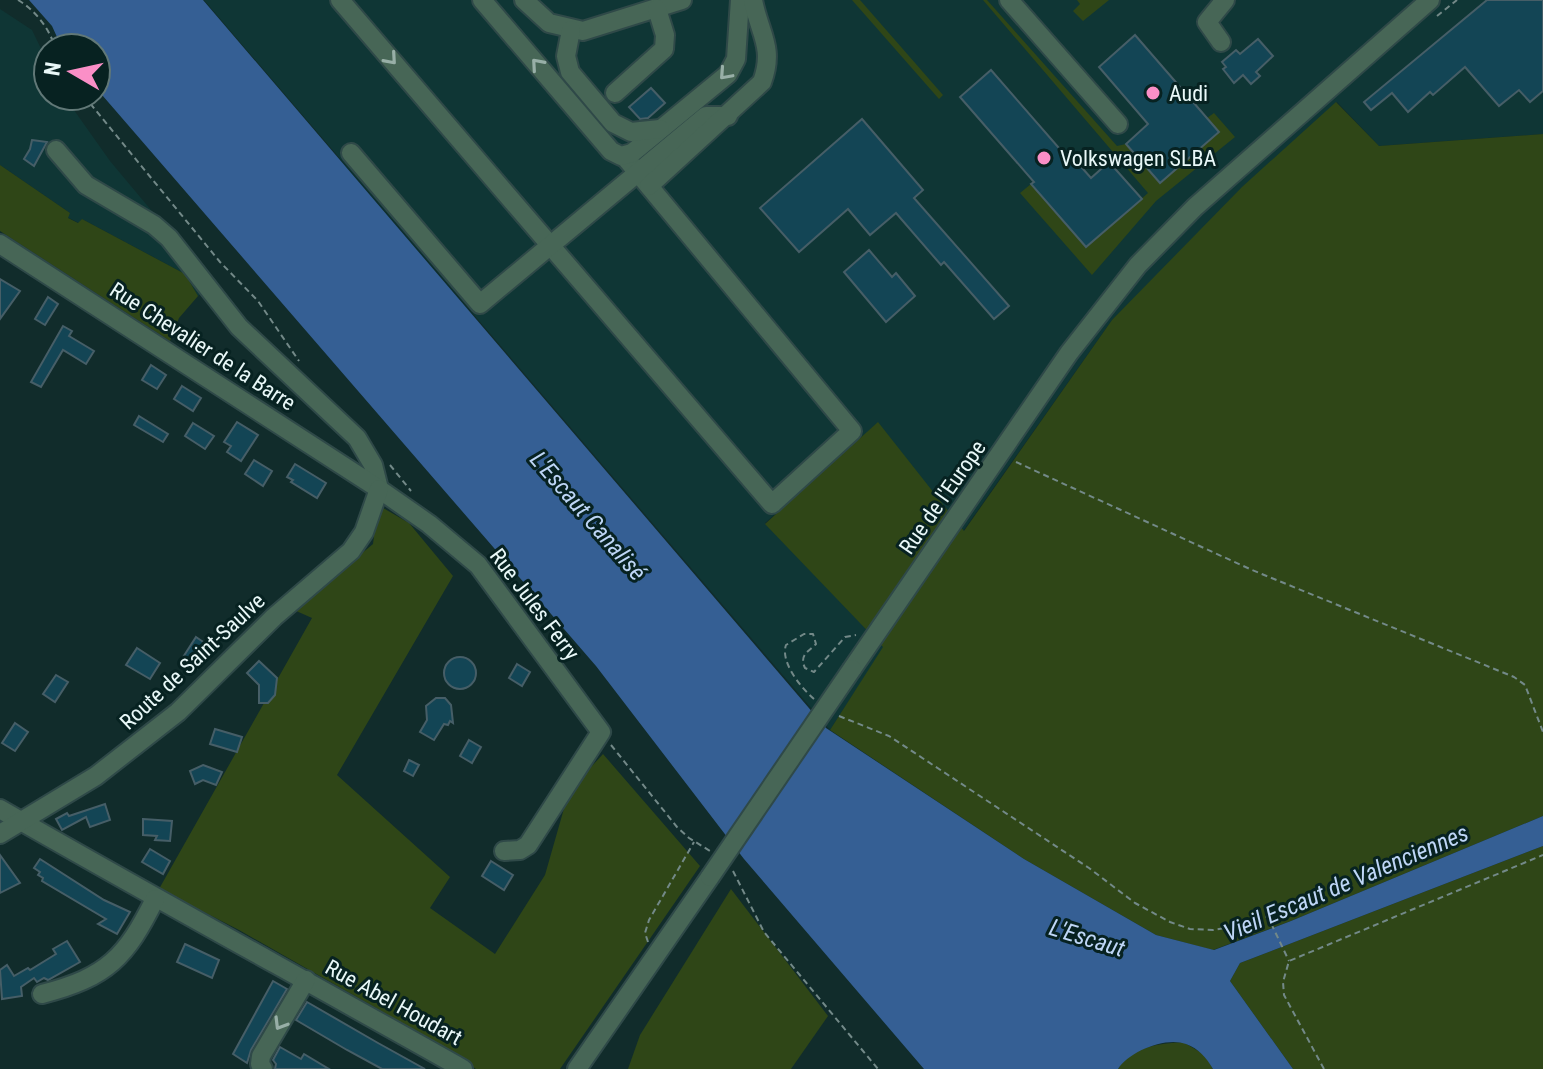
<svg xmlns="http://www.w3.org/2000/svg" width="1543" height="1069" font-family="'Roboto Condensed',sans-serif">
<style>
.built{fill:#0f3635}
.green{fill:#2f4617}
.water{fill:#355f94}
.building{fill:#134555;stroke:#465e67;stroke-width:2}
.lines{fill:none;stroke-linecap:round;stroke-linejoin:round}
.minor-casing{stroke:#2f4948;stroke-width:22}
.path{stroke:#738988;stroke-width:2;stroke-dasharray:6 4;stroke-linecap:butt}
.minor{stroke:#476656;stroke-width:18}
.minor-bridge-casing{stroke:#2f4948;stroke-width:22;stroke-linecap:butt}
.minor-bridge{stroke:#476656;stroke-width:18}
.oneway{stroke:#98afa7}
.poi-dot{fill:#fa8fc7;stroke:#072221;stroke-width:3}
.labels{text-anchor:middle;stroke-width:6;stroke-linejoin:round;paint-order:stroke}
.poi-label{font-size:22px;fill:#e9f8f8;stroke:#072221;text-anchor:start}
.street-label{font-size:22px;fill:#e9f8f8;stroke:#072221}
.water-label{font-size:24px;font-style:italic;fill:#bed6f6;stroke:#072221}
</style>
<rect width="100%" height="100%" fill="#112c2b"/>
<!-- built -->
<g class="built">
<path d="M204,0H1543V134L1379,146L1337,102L1112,320L963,531L878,423L765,523L884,647L830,730Z"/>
<path d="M0,9L32,30L48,63V96H64L110,161L212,283L198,296L185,274L82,219L79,223L67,217L70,213L0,165Z"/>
</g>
<!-- green -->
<g class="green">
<path d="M852,0H860L943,95L939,99Z"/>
<path d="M983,0H987L1117,146L1126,144L1160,183L1219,132L1207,118L1214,113L1235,137L1156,201L1092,275L1020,193L1031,184L1086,247L1148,193Z"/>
<path d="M1077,0H1109L1083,21L1073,11L1080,4Z"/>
<path d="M1336,102L1379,146L1543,134V816L1291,921L1213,950L1156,935L1024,859L830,730L883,647L765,524L878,422L964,531L1112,320L1242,187Z"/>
<path d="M0,165L70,213L68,218L78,223L82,219L185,274L198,296L179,318L170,341L0,231Z"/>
<path d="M378,505L409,523L453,576L337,775L450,877L430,908L495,954L545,875L569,791L603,754L700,866L560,1069H476L383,1012L239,930L159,889L312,618L294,610L373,544Z"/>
<path d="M1543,846V1069H1293L1230,981L1240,963Z"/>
<path d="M731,889L828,1016L791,1069H628L640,1035Z"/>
<path d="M1183,1042L1205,1055L1213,1069H1118C1131,1046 1159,1044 1183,1042Z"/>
</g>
<!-- water -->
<path class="water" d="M29,0H203L826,728L1024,859L1156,935L1214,950L1291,921L1543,816V846L1240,963L1230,981L1293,1069H1213C1206,1057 1199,1049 1186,1044C1166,1036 1128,1052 1118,1069H924L744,859L596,666L96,88V48H62L52,26Z"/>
<!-- building -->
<g class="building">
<path d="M1487,0H1543V91L1530,102L1519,90L1499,106L1465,67L1433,95L1430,92L1408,112L1392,93L1371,110L1364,102Z"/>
<path d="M1135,35L1219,132L1160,183L1126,144L1148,124L1099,67Z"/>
<path d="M1258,39L1273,56L1256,72L1260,76L1251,84L1243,75L1234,83L1223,69L1226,67L1222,62L1236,50L1240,54Z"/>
<path d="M991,70L1065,155L1068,152L1091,178L1109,162L1142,199L1086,247L1031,184L1034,182L960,97Z"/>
<path d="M651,88L665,103L648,118L640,119L629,107Z"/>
<path d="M862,119L923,190L914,198L1009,306L994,319L944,262L941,265L896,213L870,235L848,209L799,252L760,208Z"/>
<path d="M32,140L47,142L34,166L24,159L30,149Z"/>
<path d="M869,250L892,277L896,273L915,296L886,322L844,272Z"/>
<path d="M0,279L20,291L0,319Z"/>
<path d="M48,297L58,304L45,325L35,319Z"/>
<path d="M63,326L72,331L69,336L94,351L86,364L63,350L41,387L31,382Z"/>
<path d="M151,365L166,375L157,389L142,380Z"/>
<path d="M182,386L201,398L193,411L174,399Z"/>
<path d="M139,416L168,434L163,442L134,425Z"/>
<path d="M237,422L258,435L241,461L227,452L231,446L224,442Z"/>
<path d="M193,423L214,436L205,449L185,436Z"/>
<path d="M254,460L272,471L263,486L245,474Z"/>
<path d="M295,464L326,483L317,498L291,482L293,480L287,477Z"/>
<path d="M196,637L212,648L195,671L180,662Z"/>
<path d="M137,648L160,663L150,679L126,665Z"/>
<circle cx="460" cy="673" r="16"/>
<path d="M259,661L277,678L275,695L268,703H259V685L247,673Z"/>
<path d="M517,664L530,672L522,686L509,678Z"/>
<path d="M56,675L68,682L55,702L43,694Z"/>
<path d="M436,698H445L451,705L453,723L450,721L448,725L444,724L434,740L420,732L427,720L426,706Z"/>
<path d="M15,723L28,732L15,751L2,743Z"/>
<path d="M215,729L242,737L237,752L210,744Z"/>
<path d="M469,740L481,747L472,763L460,756Z"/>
<path d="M409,760L419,765L413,776L404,771Z"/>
<path d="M203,765L222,772L216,785L203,780L195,784L190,771Z"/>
<path d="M105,804L110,820L90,827L86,817L62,830L56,819L67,813L69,816Z"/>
<path d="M143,819L172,821L170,841L155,840L157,836L143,835Z"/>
<path d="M150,849L170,861L163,874L142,862Z"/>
<path d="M0,855L20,883L0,893Z"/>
<path d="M40,859L104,900L130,912L117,934L98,924L106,919L42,881L43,878L38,875L40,872L34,868Z"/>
<path d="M491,861L513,875L504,890L482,876Z"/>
<path d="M67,941L80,962L48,980L44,978L37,982L34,978L21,987L22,996L2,999L0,970L7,965L14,976L28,968L30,970L56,954L53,949Z"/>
<path d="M185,944L219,960L212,978L177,962Z"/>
<path d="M273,981L287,989L251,1050L247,1063L233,1054Z"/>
<path d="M307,1002L378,1043L425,1069H382L347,1050L296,1020Z"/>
<path d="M280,1047L301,1059L304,1054L329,1069H275L276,1064L273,1060Z"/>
</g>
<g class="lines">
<!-- minor casing -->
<g class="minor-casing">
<g id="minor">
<path d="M340,0L772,504L852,431L624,156"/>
<path d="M482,0L611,151L621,156L632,153L728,74L736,59L740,0"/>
<path d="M524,0L549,23L583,31L682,0"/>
<path d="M1009,0L1118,124"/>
<path d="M571,30L566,56L570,72L613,123L631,132L660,129"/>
<path d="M1221,42L1207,22L1225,0"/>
<path d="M615,93L664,49L665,35L657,9"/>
<path d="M56,150L86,185L154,225L169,238L239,327L357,438L373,465L379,489"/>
<path d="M351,153L480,304L706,116H728"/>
<path d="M649,186L762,82C775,47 759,33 753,0"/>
<path d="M0,244L379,489L429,524L478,565L601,732L528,845L520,850L504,851"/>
<path d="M852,669L1069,353L1138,265L1195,207L1430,0"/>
<path d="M0,809C153,897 309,982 463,1069"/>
<path d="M0,834L96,776L178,712L274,617L351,551L364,532L379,489"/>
<path d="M42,994C108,977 126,957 155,899"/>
<path d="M263,1069L260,1064L261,1056L306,980"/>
<path d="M577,1069L710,877"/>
</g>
</g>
<!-- path -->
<g class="path">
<path d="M18,0C35,10 50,29 55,48"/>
<path d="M1437,16L1457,0"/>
<path d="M84,96L220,262L258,301L299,361"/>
<path d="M1016,462L1252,570L1514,677L1525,685L1543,732"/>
<path d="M390,465L411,491"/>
<path d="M814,699C801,688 780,662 786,645L804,634H813L816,644C808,652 799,655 805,668L814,672L845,637L856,635"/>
<path d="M839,716L889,736L1089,868L1135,903L1170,922L1190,929L1213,930L1232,927L1263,916L1268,917L1289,961"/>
<path d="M611,745L677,827L689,838L710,851"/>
<path d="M733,871L764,932L878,1069"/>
<path d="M648,942L645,933L649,920L694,842"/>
<path d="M1324,1069L1284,995L1283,982L1289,961L1543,855"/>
</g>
<!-- minor -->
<use href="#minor" class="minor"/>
<!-- minor-bridge casing -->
<g class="minor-bridge-casing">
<path id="minor-bridge" d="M710,877L852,669"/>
</g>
<!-- minor-bridge -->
<use href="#minor-bridge" class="minor-bridge"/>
</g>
<!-- one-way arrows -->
<defs><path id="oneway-chevron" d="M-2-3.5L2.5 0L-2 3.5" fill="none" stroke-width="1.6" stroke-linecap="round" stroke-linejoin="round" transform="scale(2)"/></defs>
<g class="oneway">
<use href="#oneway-chevron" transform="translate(391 59) rotate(49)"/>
<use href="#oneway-chevron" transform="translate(537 64) rotate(-131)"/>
<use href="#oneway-chevron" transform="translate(725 74) rotate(132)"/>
<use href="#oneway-chevron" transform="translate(280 1024) rotate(121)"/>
</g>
<!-- markers -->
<g class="poi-dot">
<circle cx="1153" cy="93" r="8"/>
<circle cx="1044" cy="158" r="8"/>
</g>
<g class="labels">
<!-- poi labels -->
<g class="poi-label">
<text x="1169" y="101">Audi</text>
<text x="1060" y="166">Volkswagen SLBA</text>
</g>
<!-- street labels -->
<g class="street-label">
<text transform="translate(203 346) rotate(33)" y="8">Rue Chevalier de la Barre</text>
<text transform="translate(942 497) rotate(-55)" y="8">Rue de l'Europe</text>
<text transform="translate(535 604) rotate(53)" y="8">Rue Jules Ferry</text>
<text transform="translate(192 661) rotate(-43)" y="8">Route de Saint-Saulve</text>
<text transform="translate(394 1002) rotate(29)" y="8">Rue Abel Houdart</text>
</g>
<!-- water labels -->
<g class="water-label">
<text transform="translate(588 516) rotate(49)" y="8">L'Escaut Canalisé</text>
<text transform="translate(1346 883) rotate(-23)" y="8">Vieil Escaut de Valenciennes</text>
<text transform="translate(1087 938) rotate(17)" y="8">L'Escaut</text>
</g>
</g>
<!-- north arrow -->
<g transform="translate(72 72) rotate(279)"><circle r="38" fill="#072221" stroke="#617877" stroke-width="2"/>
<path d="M0-6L14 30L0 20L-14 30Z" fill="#fa8fc7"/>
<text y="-12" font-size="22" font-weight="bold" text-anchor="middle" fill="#e9f8f8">N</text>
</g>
</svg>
